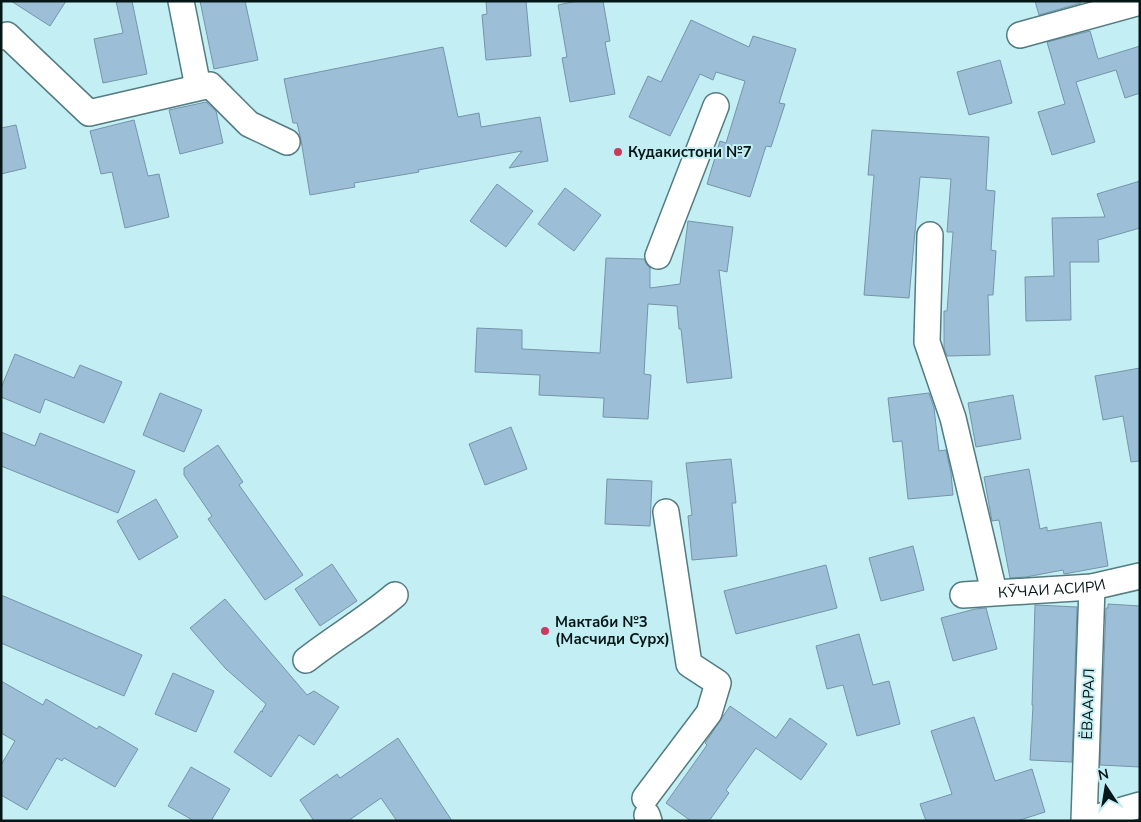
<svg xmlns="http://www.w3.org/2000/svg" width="1141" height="822" font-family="'Nunito Sans',sans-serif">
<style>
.building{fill:#9cbfd7;stroke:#7594a8}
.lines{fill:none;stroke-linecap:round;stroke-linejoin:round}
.minor-casing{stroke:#537c81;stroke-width:28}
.minor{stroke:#fff;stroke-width:25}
.poi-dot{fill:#ca3a60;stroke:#c3eff4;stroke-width:2}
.labels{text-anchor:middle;stroke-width:4;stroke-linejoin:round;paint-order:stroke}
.poi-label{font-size:15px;font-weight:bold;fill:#051617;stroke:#c3eff4;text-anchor:start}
.street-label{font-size:15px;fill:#051617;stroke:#c3eff4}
</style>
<rect width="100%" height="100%" fill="#c3eff4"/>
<!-- building -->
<g class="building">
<path d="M11,1H66L50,26Z"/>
<path d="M116,1H132L147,74L103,83L94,39L123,33Z"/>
<path d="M200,1H245L258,60L214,69Z"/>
<path d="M486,1H526L531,56L486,60L482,15L487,14Z"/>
<path d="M577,1H603L610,41L605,42L615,94L570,102L562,58L567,57L558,5Z"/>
<path d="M1035,1H1081V3L1039,15Z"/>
<path d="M691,20L749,47L753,36L796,49L779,103L785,104L771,147L766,146L750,197L707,184L720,141L726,143L745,81L716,72L713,80L700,74L670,136L629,117L648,76L661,82Z"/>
<path d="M1090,31L1098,59L1140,46V93L1125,98L1116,70L1076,82L1095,142L1052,155L1038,112L1065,104L1047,42Z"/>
<path d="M443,47L458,117L479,113L481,127L540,117L548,161L509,168L522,151L418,170L419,172L354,183L355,187L310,195L301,140L297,123H293L284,79Z"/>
<path d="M1000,60L1012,103L969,115L957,72Z"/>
<path d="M206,102L216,111L223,143L180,154L169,110Z"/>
<path d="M134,120L148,176L159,174L169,217L125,228L112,172L101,174L90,131Z"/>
<path d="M16,125L26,168L1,174V128Z"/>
<path d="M872,130L989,137L986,190L995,191L991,250L996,251L993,295H988L990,355L947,356L944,348V311H947L953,232H947L951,179L920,177L909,298L864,295L874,175H868Z"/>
<path d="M1140,181V228L1098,240L1099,262H1070L1071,320L1026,321L1025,277L1054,276L1052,218L1105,217L1097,194Z"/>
<path d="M497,184L533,211L506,247L470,221Z"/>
<path d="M565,188L601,215L574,251L538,224Z"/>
<path d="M688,221L733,227L727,272L719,270L732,378L687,383L681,329H679L677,306L648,304L644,374L651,375L648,419L603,417L604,398L539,395L540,375L475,372L477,328L522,330V349L600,353L606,258L644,259L647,265L650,268V288L680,284Z"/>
<path d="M15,354L74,378L80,365L122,382L104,423L45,399L40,413L1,397V388Z"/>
<path d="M1140,368V461L1131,462L1123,416L1103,420L1095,376Z"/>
<path d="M160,393L202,410L184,452L143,435Z"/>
<path d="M929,393L934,408L939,451L946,450L951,473L953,495L908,499L902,441L893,442L888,398Z"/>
<path d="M1013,395L1021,439L976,447L968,403Z"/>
<path d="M511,427L527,469L485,485L469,444Z"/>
<path d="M1,432L35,446L40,433L135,471L118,513L1,466Z"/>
<path d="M218,445L243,482L239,485L303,575L265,600L208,519L212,516L184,475V468Z"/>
<path d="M731,459L736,503H732L737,556L692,560L688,516L692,515L686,463Z"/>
<path d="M1029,469L1040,529L1047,527V531L1101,522L1108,566L1064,574L1063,570L1026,577L1010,578L999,520L992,521L984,477Z"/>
<path d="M607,479L652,481L650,526L605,524Z"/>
<path d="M156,499L178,537L139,560L117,521Z"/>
<path d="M913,546L924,590L881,601L869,558Z"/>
<path d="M332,564L357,601L320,626L295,589Z"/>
<path d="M826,565L837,608L736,634L724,591Z"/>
<path d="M1,595L142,655L124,696L1,643Z"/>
<path d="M225,599L307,695L314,691L339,707L314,745L299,735L271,777L234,752L261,711L263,712L262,711L266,704L226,669L190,628Z"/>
<path d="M1108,604L1140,606V767L1100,765L1106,608H1108Z"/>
<path d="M1035,605L1077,607L1072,762L1030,760L1033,705H1032Z"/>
<path d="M986,608L997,649L953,661L941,618L975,609Z"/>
<path d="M859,634L873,685L889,681L900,724L857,736L843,685L827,689L816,646Z"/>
<path d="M173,673L214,691L196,732L155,714Z"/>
<path d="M1,681L43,705L46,699L97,729L99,726L138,749L115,787L64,758L62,761L57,758L27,810L1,795V765L15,741L1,733Z"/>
<path d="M730,706L776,738L790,718L827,744L801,780L756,748L726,790L729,793L709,821H691L666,803L707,745L705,743Z"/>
<path d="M974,717L995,781L1032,769L1045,812L1017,821H926L920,804L952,794L931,731Z"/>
<path d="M398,738L452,821H397L381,798L348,821H314L300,800L337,774L340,778Z"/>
<path d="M191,767L230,789L211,821H194L168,806Z"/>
</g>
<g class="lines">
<!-- minor casing -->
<g class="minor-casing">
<g id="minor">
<path d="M181,1L198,87"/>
<path d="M1020,35L1140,2"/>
<path d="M1,37L7,35L89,113L210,85L249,124L287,142"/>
<path d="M930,235L927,342L953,418L994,592"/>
<path d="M658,256L716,106"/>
<path d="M1092,587L1084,821L1140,805"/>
<path id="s1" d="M963,595L1092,587L1140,576"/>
<path d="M306,660C335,637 367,619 395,595"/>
<path d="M645,798L709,713L718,683L689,664L666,512"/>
<path d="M647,815L649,821"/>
</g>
</g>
<!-- minor -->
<use href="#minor" class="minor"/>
</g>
<!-- markers -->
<g class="poi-dot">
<circle cx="618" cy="152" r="5"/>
<circle cx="545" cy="631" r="5"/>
</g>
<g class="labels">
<!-- poi labels -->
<g class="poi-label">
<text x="628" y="157">Кудакистони №7</text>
<text x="555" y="627">Мактаби №3<tspan x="555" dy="17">(Масчиди Сурх)</tspan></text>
</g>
<!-- street labels -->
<g class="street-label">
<text dy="5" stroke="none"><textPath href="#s1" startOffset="89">КӮЧАИ АСИРИ</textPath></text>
<text transform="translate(1088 704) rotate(-88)" y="5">ЁВААРАЛ</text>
</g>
</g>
<!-- border -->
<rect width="1141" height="822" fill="none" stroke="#051617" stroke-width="5"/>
<!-- north arrow -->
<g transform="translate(1106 787) rotate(348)" stroke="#c3eff4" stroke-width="4" paint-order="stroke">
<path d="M0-4L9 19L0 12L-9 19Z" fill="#051617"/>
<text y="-8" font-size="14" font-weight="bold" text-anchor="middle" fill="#051617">N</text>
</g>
</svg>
